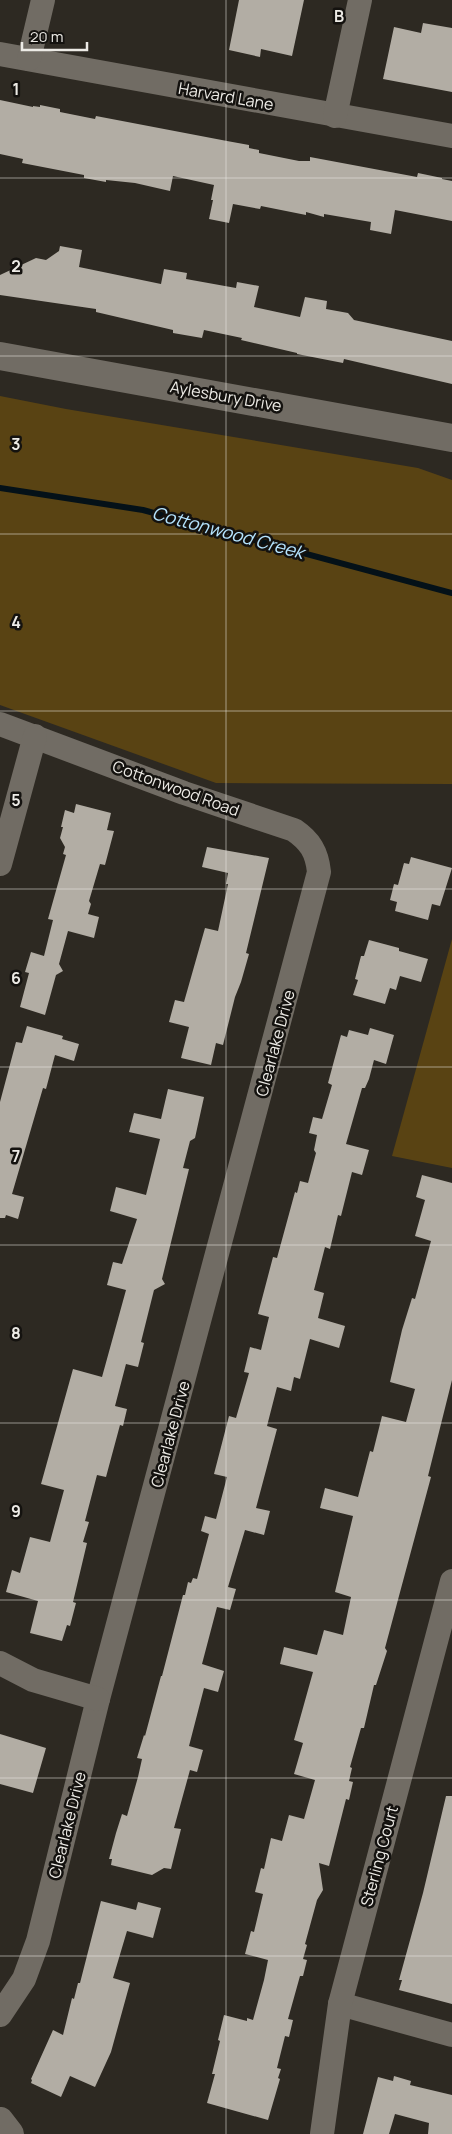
<svg xmlns="http://www.w3.org/2000/svg" width="452" height="2134" font-family="Manrope,sans-serif">
<style>
.green{fill:#594313}
.lines{fill:none;stroke-linecap:round;stroke-linejoin:round}
.stream{stroke:#041118;stroke-width:6}
.building{fill:#b2ada4}
.minor{stroke:#716c64;stroke-width:24}
.tertiary{stroke:#716c64;stroke-width:28}
.grid{fill:none;stroke:#edebe6;stroke-width:1;stroke-opacity:0.55}
.labels{text-anchor:middle;stroke-width:5;stroke-linejoin:round;paint-order:stroke}
.street-label{font-size:16px;fill:#edebe6;stroke:#14120f}
.water-label{font-size:18px;font-style:italic;fill:#b5e4fe;stroke:#14120f}
.grid-label{font-size:16px;text-anchor:middle;font-weight:bold;fill:#edebe6;stroke:#14120f;stroke-width:5;stroke-linejoin:round;paint-order:stroke}
</style>
<rect width="100%" height="100%" fill="#2d2922"/>
<!-- green -->
<g class="green">
<path d="M0,396L66,409L418,468L452,480V784L216,783L0,705Z"/>
<path d="M452,939V1168L392,1156Z"/>
</g>
<g class="lines">
<!-- stream -->
<path class="stream" d="M0,488L143,510L452,593"/>
</g>
<!-- building -->
<g class="building">
<path d="M239,0H304L292,56L261,49L260,57L229,50Z"/>
<path d="M423,23L452,28V92L383,79L394,27L421,33Z"/>
<path d="M0,100L33,107V106L40,107V105L60,109V112L95,119L96,116L227,141L249,145V148L259,150V153L299,161H310V157L417,177L418,173L442,178V179L452,181V221L395,210L391,234L370,230L371,222L324,214V217L306,212V215L261,206L260,209L233,204L229,223L209,219L213,200H211L214,185L173,176L170,191L135,183L106,180V182L84,178V175L22,163L23,159L0,154Z"/>
<path d="M60,246L82,250L79,267L161,284L164,269L187,273L186,279L236,288L237,282L259,286L254,307L300,317L305,297L327,301L326,309L348,313L354,320L452,341V384L344,359L343,363L297,354V353L241,340L242,338L204,330L202,338L173,333V330L96,312V309L0,295V275L36,258L46,260L59,251Z"/>
<path d="M76,804L111,813L107,830L114,831L105,865L100,864L89,901L91,904L88,914L99,917L94,938L68,931L59,964L63,971L56,975L45,1015L20,1007L29,973L25,972L31,952L44,956L53,920L48,919L66,855L63,854L65,847L60,838L63,827H61L65,810L74,813Z"/>
<path d="M207,847L269,858L246,953L249,954L241,982L235,997L223,1045L216,1043L211,1065L181,1058L189,1027L169,1022L175,1000L184,1002L205,928L218,931L228,884H226L228,873L202,867Z"/>
<path d="M411,857L452,868L440,906L432,904L428,920L395,911L397,902L390,900L394,884L398,885L404,863L409,864Z"/>
<path d="M369,940L399,948V951L428,959L421,982L400,976L396,990L390,988L385,1004L353,995L358,980L355,979L361,956H364Z"/>
<path d="M27,1026L63,1036L62,1039L79,1044L74,1061L55,1055L46,1089L43,1088L12,1194L24,1197L18,1219L6,1215L5,1218H0V1102L16,1042L22,1043Z"/>
<path d="M370,1028L394,1035L386,1064L374,1060L369,1079L365,1088H362L346,1144L369,1150L362,1175L352,1172L341,1216L338,1215L330,1249L325,1247L314,1290L324,1293L318,1318L345,1326L339,1348L310,1339L300,1379L294,1377L291,1391L277,1387L267,1426L277,1429L256,1508L270,1511L264,1535L245,1530L228,1587L236,1589L230,1610L217,1607L202,1664L224,1671L218,1692L204,1688L189,1746L203,1750L197,1772L190,1770L174,1828L181,1829L171,1869L164,1868L152,1875L111,1865L112,1859H109L116,1833L122,1814L127,1816L138,1777L142,1759L137,1758L144,1735L145,1736L161,1676H162L183,1595H185L188,1582L191,1583L193,1578L197,1579L209,1534L201,1531L205,1516L216,1519L227,1477L214,1474L229,1416L236,1418L249,1373L244,1372L250,1347L261,1350L269,1317L258,1314L273,1257L277,1258L295,1192L297,1193L300,1181L308,1183L316,1153L314,1150L317,1135L309,1133L313,1117L322,1119L332,1085L328,1083L341,1035L347,1037L349,1030L368,1035Z"/>
<path d="M168,1089L204,1097L195,1138L190,1141L183,1168L189,1169L162,1279L165,1284L154,1290L141,1342L144,1343L138,1367L126,1364L115,1406L127,1409L123,1426L120,1425L106,1477L97,1475L85,1521L89,1522L83,1542L87,1543L73,1602L76,1603L70,1626L67,1625L62,1641L30,1633L38,1601L6,1592L12,1570L20,1573L30,1537L50,1542L64,1490L41,1484L73,1369L102,1377L126,1290L107,1285L113,1262L122,1264L137,1219L110,1211L116,1187L146,1195L160,1139L129,1132L134,1113L161,1119Z"/>
<path d="M422,1175L452,1183V1380L428,1476L431,1477L385,1648L387,1651L376,1685H374L364,1728H361L350,1767L352,1768L349,1781L353,1782L349,1800L346,1799L329,1866L319,1863L323,1890L317,1900L305,1944L307,1945L303,1959L307,1960L303,1976H300L288,2019L293,2020L289,2037L285,2036L277,2068L281,2069L278,2078L280,2079L268,2120L207,2103L215,2074H212L220,2041L218,2040L224,2015L247,2021V2018L253,2020L264,1980L268,1960L245,1954L251,1931L254,1932L263,1894L255,1892L261,1868L264,1869L271,1838L282,1841L289,1815L304,1819L315,1780L294,1774L303,1743L294,1740L313,1672L280,1664L284,1647L317,1655L324,1630L343,1635L351,1597L335,1592L353,1516L320,1508L325,1488L358,1497L370,1451L373,1452L382,1416L406,1422L415,1389L390,1382L402,1330L412,1298L415,1299L431,1241L415,1236L425,1200L416,1197Z"/>
<path d="M0,1734L46,1748L33,1793L0,1784Z"/>
<path d="M446,1796H452V2004L399,1990L402,1980H399L423,1893Z"/>
<path d="M101,1901L136,1910L138,1902L161,1908L153,1938L127,1931L113,1978L130,1983L111,2052L95,2087L70,2076L61,2097L31,2083L32,2080L31,2079L53,2030L63,2035L72,1998L74,1999L78,1983H80Z"/>
<path d="M394,2076L411,2081L410,2085L452,2095V2134H428L429,2123L395,2114L389,2134H363L378,2077L393,2081Z"/>
</g>
<g class="lines">
<!-- minor -->
<g class="minor">
<path d="M0,54L452,136"/>
<path d="M29,59L43,0"/>
<path d="M335,116L360,0"/>
<path d="M0,724L184,793L294,830C310,841 317,852 319,872L98,1699L38,1941L24,1979L0,2015"/>
<path d="M0,864L35,736"/>
<path d="M0,1663L33,1680L98,1699"/>
<path d="M340,2004L452,2035"/>
<path d="M322,2134L340,2004L452,1581"/>
</g>
<!-- tertiary -->
<g class="tertiary">
<path d="M0,356L452,438"/>
<path d="M0,2121L10,2134"/>
</g>
</g>
<!-- grid -->
<path class="grid" d="M226,0V2134M0,178H452M0,356H452M0,534H452M0,711H452M0,889H452M0,1067H452M0,1245H452M0,1423H452M0,1600H452M0,1778H452M0,1956H452"/>
<g class="labels">
<!-- street labels -->
<g class="street-label">
<text transform="translate(226 96) rotate(10)" y="6">Harvard Lane</text>
<text transform="translate(226 396) rotate(10)" y="6">Aylesbury Drive</text>
<text transform="translate(176 788) rotate(20)" y="6">Cottonwood Road</text>
<text transform="translate(275 1043) rotate(-75)" y="6">Clearlake Drive</text>
<text transform="translate(170 1434) rotate(-75)" y="6">Clearlake Drive</text>
<text transform="translate(67 1825) rotate(-76)" y="6">Clearlake Drive</text>
<text transform="translate(379 1856) rotate(-75)" y="6">Sterling Court</text>
</g>
<!-- water labels -->
<g class="water-label">
<text transform="translate(228 533) rotate(15)" y="6">Cottonwood Creek</text>
</g>
</g>
<g class="grid-label">
<text x="339" y="22">B</text>
<text x="16" y="95">1</text>
<text x="16" y="272">2</text>
<text x="16" y="450">3</text>
<text x="16" y="628">4</text>
<text x="16" y="806">5</text>
<text x="16" y="984">6</text>
<text x="16" y="1162">7</text>
<text x="16" y="1339">8</text>
<text x="16" y="1517">9</text>
</g>
<!-- scale -->
<path d="M22 42v8h65v-8" fill="none" stroke="#edebe6" stroke-width="2.5"/>
<text x="30" y="42" font-size="15" fill="#edebe6" stroke="#14120f" stroke-width="4" paint-order="stroke">20 m</text>
</svg>
